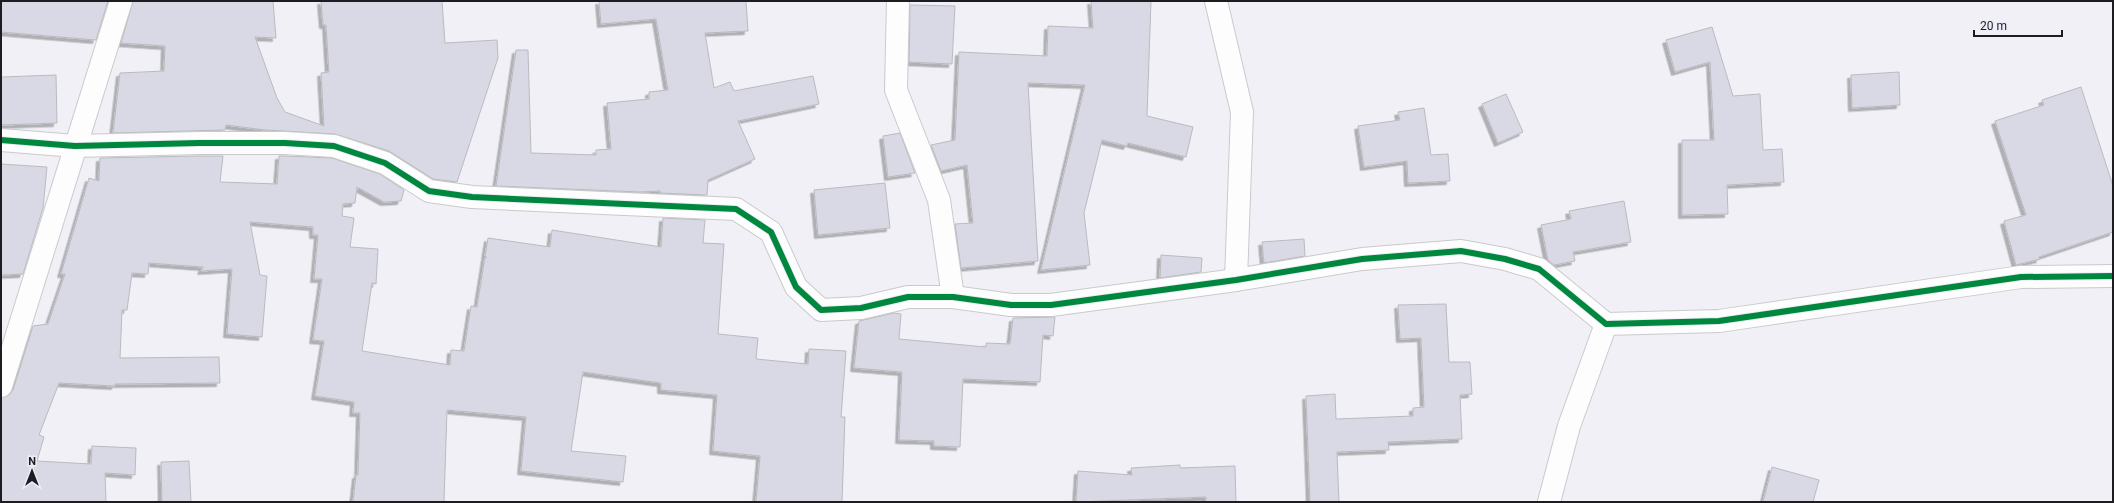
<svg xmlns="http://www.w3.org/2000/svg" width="2114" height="503" font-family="Roboto,sans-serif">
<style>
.building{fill:#d9d9e6;stroke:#bababf;filter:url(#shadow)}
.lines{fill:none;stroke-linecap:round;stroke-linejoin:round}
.street-casing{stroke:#cacace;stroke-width:24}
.street{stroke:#fdfdfe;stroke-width:22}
.cycleway-casing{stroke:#ededf9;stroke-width:8}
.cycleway{stroke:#00873e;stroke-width:6}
</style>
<defs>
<filter id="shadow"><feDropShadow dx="-3.5" dy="3.5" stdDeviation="0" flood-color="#0004"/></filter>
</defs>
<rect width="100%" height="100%" fill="#f0f0f6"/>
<!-- building -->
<g class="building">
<path d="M1,1H108L96,40L1,32Z"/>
<path d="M133,1H273L276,38L255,37L277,98L285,112L324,126L321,73L329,72L326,25H323L321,1H442L445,43L497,40L498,58L457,182L433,179L389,151L335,134L265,130L226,125L225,130L113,133L120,73L164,71L165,46L121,43Z"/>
<path d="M599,1H746L748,31L705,33L714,88L730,82L734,91L813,76L819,104L738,121L755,159L708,180L707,195L660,193V191L640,192L496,186L516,50H528L531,153L596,155V150L611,149L607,103L649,99V92L668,90L656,19L601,24Z"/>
<path d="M1091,1H1151L1147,116L1193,127L1186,157L1128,143L1127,146L1102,140L1084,213L1090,265L1041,270L1085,85L1028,83L1038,261L961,268L955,224L973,223L967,165L941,171L931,145L955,140L959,52L1047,56L1048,26L1093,28Z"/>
<path d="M910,5L955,6L952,64L909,62Z"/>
<path d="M1712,27L1733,96L1760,94L1763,150L1782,149L1784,182L1727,185L1728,214L1682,215V140H1714L1710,62L1675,72L1666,40Z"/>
<path d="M1899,72L1900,105L1852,108L1851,75Z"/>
<path d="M56,75L57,123L1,125V77Z"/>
<path d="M2081,87L2113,186V232L2039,257L2040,259L2016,265L2004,221L2026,215L1995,121L2044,105L2042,100Z"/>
<path d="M1506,94L1523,132L1498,143L1482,104Z"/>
<path d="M1424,108L1431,155L1448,154L1450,181L1408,183L1407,161L1364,167L1358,126L1400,120L1398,112Z"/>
<path d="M900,133L915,173L888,177L883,136Z"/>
<path d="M199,156H223L220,182L277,184L279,156H285L332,158L380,174L404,190L401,201L384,202L357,187L355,203L343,204L342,216L354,218L350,247L378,249L376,284L372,283L362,351L450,365L451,350L464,351L471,306L477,307L485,257L487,258L485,256L488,238L550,247L552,230L661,247L663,218L705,220L703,243L724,244L718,334L758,338L756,359L808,364L809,349L846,351L841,417H845L842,502H756L760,456L713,451L717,395L661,390V383L583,372L571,451L626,456L623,482L521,471L526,417L447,410L444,502H353L356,475H358L360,413H353L354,402L315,396L324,341L313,340L322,279H314L318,235H313V227L250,222L260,275L267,276L262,337L227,334L232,269L201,271L203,267L149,263L148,274L132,273L127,310H122L120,358L219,357L220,383L115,384V386L59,383L39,435L44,437L37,461L91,464L92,446L136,448L135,475L105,473L106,502H1V398L9,395L13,390L33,326L48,324L65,274H61L89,178L99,181L100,158Z"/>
<path d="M1,164L47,167L43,208L23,274L1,275Z"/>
<path d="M885,183L890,228L818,235L814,190Z"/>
<path d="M1624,201L1631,242L1573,252L1575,261L1554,265L1548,260L1541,225L1571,219L1569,211Z"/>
<path d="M1304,239L1305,256L1264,263L1262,242Z"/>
<path d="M1161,255L1202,258L1201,272L1160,278Z"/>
<path d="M1446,304L1449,362H1470L1472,394L1460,395L1462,439L1388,442L1389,450L1337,452L1339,502H1310L1306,396L1335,394L1336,419L1413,416V408L1424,407L1421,338L1400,339L1398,305Z"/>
<path d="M894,313L901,314L899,339L986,347V343L1010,344L1013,318L1055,317L1053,336L1043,335L1040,382L963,379L960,447L934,446V441L899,440L902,372L854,368L859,321Z"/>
<path d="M189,461L191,502H162L161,462Z"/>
<path d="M1180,465V468L1235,466L1236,502H1206V497L1076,502L1078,471L1132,475L1131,468Z"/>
<path d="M1772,467L1819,480L1813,502H1763Z"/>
</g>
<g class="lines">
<!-- street casing -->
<g class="street-casing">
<g id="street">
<path d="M898,1L896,90L939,200L953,297"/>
<path d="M1216,1L1242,112L1236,280"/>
<path d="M1,140L75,146L199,143H285L334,146L385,163L429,191L472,197L736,209L771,232L796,287L821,310L861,308L908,297H953L1011,305H1051L1236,280L1362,259L1461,251L1505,259L1539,269L1606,324L1719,321L2021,277L2113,276"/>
<path d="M1,386L121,1"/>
<path d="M1549,502L1569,426L1606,324"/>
</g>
</g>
<!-- street -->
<use href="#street" class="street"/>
<!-- cycleway casing -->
<g class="cycleway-casing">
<path id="cycleway" d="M1,140L75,146L199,143H285L334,146L385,163L429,191L472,197L736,209L771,232L796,287L821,310L861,308L908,297H953L1011,305H1051L1236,280L1362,259L1461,251L1505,259L1539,269L1606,324L1719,321L2021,277L2113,276"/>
</g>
<!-- cycleway -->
<use href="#cycleway" class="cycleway"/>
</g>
<!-- border -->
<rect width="2114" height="503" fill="none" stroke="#1d1d21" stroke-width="4"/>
<!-- north arrow -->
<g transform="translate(32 471)" stroke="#ededf9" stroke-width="3" paint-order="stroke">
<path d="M0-3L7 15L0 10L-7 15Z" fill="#1d1d21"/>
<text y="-6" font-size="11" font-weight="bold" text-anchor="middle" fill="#1d1d21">N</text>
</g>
<!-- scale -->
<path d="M1974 30v6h88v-6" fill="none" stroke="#1d1d21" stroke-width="2"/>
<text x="1980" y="30" font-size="12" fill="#1d1d21" stroke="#ededf9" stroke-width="3" paint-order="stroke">20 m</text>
</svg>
